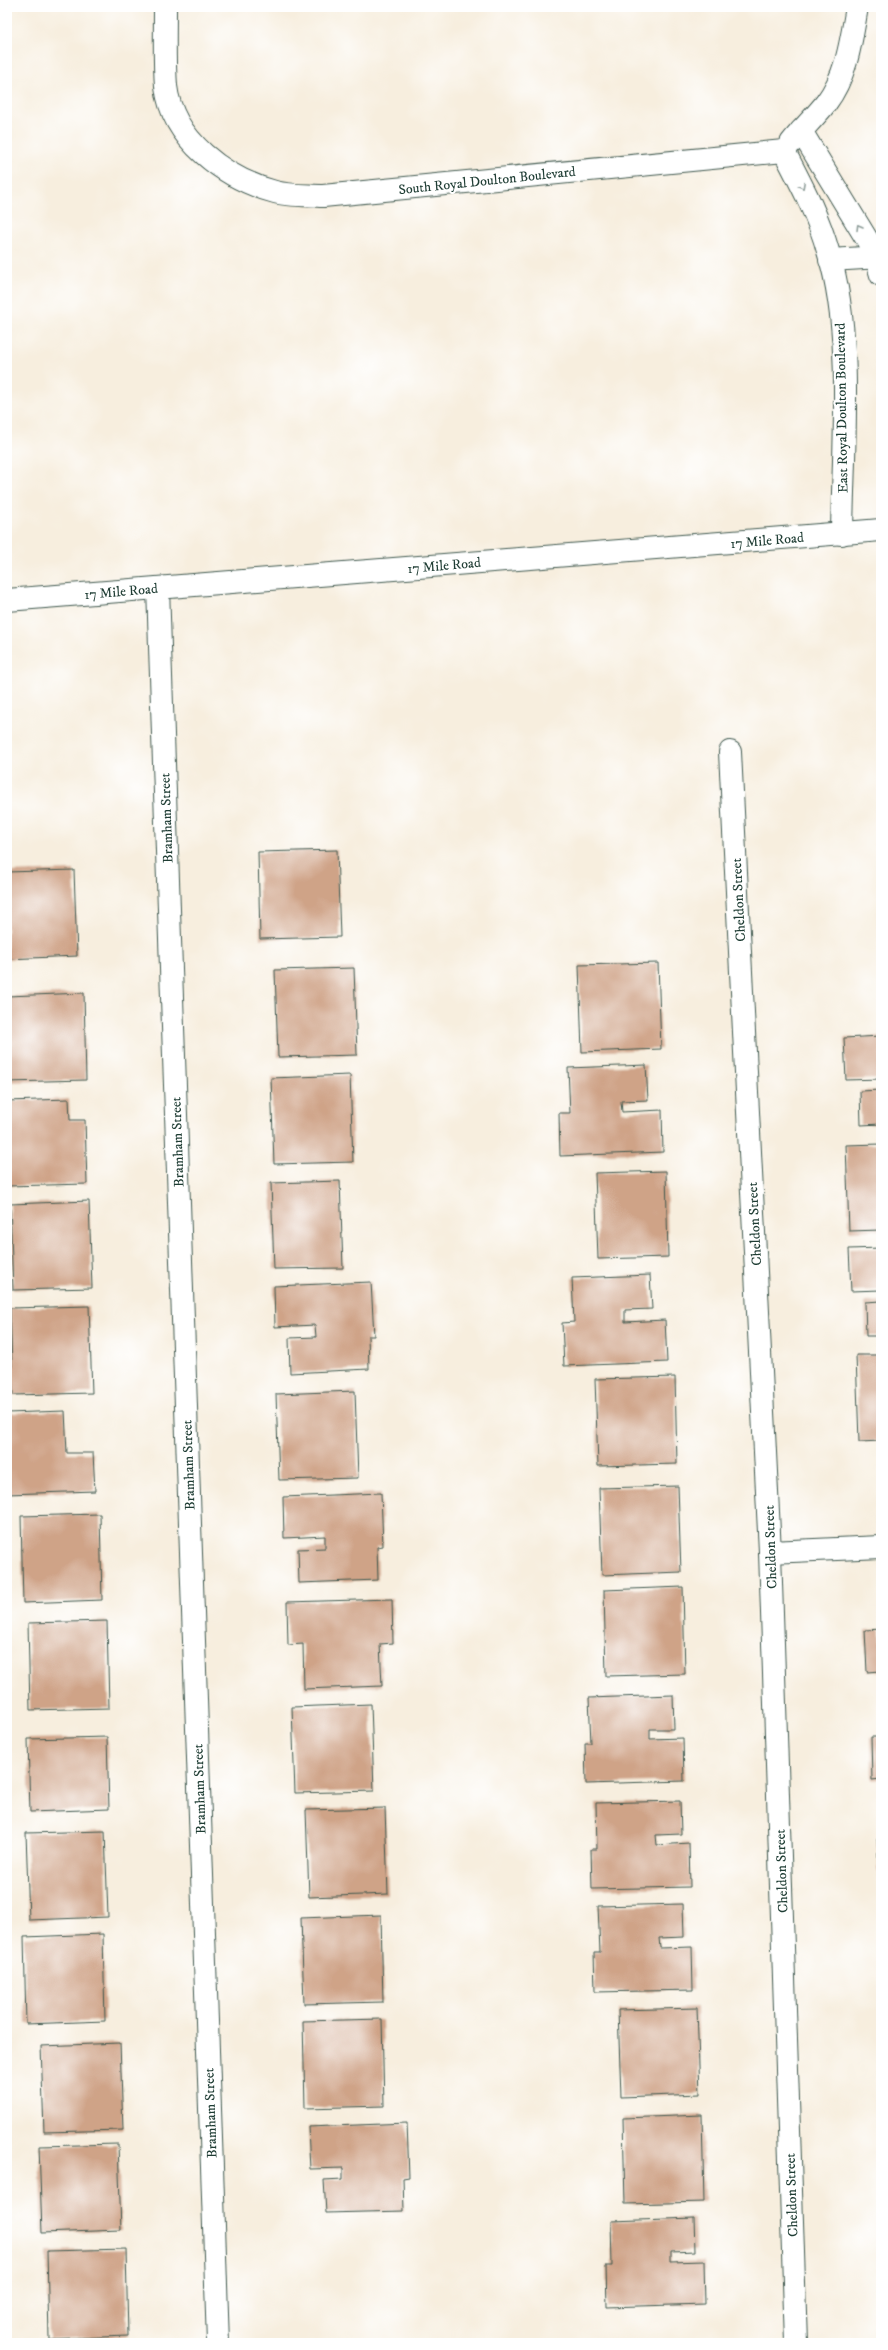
<svg xmlns="http://www.w3.org/2000/svg" width="888" height="2350" font-family="'IM FELL DW Pica',serif">
<style>
.building{fill:#cfa387}
.lines{fill:none;stroke-linecap:round;stroke-linejoin:round}
.lane-casing{stroke:#3f584e;stroke-width:24}
.street-casing{stroke:#3f584e;stroke-width:24}
.lane{stroke:#fff;stroke-width:22}
.street{stroke:#fff;stroke-width:22}
.oneway{stroke:#8f9e9a}
.labels{text-anchor:middle;stroke-width:4;stroke-linejoin:round;paint-order:stroke}
.street-label{font-size:14px;fill:#1f3d34;stroke:#fff}
</style>
<rect width="100%" height="100%" fill="#fff"/>
<filter id="ink" filterUnits="userSpaceOnUse"><feTurbulence type="fractalNoise" baseFrequency=".025" numOctaves="2"/><feDisplacementMap in="SourceGraphic" scale="8" xChannelSelector="R" yChannelSelector="G"/><feConvolveMatrix kernelMatrix="1 2 1 2 8 2 1 2 1" color-interpolation-filters="sRGB"/></filter>
<filter id="wash" filterUnits="userSpaceOnUse"><feTurbulence type="fractalNoise" baseFrequency=".012" numOctaves="4" result="noise"/><feDisplacementMap in="SourceGraphic" scale="16" xChannelSelector="R" yChannelSelector="G"/><feGaussianBlur stdDeviation="0.9" result="paint"/><feColorMatrix in="noise" values="0 0 0 0 0 0 0 0 0 0 0 0 0 0 0 0 0 1.4 0 .05"/><feComposite in="paint" operator="in"/></filter>
<g filter="url(#wash)">
<rect width="100%" height="100%" fill="#f7eede"/>
<g id="blocks">
<!-- building -->
<g class="building">
<path d="M337,850L340,937L260,939L258,852Z"/>
<path d="M74,870L77,956L7,959V872Z"/>
<path d="M658,963L661,1049L582,1052L579,965Z"/>
<path d="M354,968L357,1055L278,1057L275,970Z"/>
<path d="M84,993L86,1080L7,1082V996Z"/>
<path d="M881,1036V1079L846,1080L844,1038Z"/>
<path d="M646,1065L648,1100L621,1101L622,1112L662,1110L663,1152L560,1156L559,1113H570L568,1068Z"/>
<path d="M350,1075L353,1162L274,1164L271,1078Z"/>
<path d="M881,1090V1124L861,1125L860,1091Z"/>
<path d="M69,1099L70,1120H85L87,1184L7,1186V1101Z"/>
<path d="M881,1144V1230L849,1231L846,1145Z"/>
<path d="M666,1171L668,1257L598,1259L595,1173Z"/>
<path d="M340,1181L343,1268L274,1269L271,1183Z"/>
<path d="M89,1201L92,1288L13,1290L10,1204Z"/>
<path d="M881,1248V1290L851,1291L849,1249Z"/>
<path d="M650,1275L652,1309L625,1310V1322L665,1320L667,1362L564,1366L562,1323L574,1322L572,1278Z"/>
<path d="M371,1282L374,1336H368L369,1369L290,1373L289,1338L316,1337L315,1325L275,1327L274,1286Z"/>
<path d="M881,1301V1336H866L865,1302Z"/>
<path d="M89,1306L92,1393L13,1395L10,1308Z"/>
<path d="M856,1355H881V1441L859,1442Z"/>
<path d="M675,1377L677,1464L598,1466L595,1379Z"/>
<path d="M355,1391L358,1478L279,1480L276,1394Z"/>
<path d="M65,1411L67,1453H93L95,1491L7,1494V1413Z"/>
<path d="M678,1486L681,1572L602,1575L599,1488Z"/>
<path d="M381,1493L383,1546L377,1547L378,1580L299,1583L298,1549L325,1548V1536L284,1538L283,1497Z"/>
<path d="M100,1514L102,1600L23,1603L21,1516Z"/>
<path d="M683,1587L685,1674L606,1676L604,1590Z"/>
<path d="M392,1599L393,1643L380,1644L382,1686L304,1689L303,1644L288,1645L287,1602Z"/>
<path d="M107,1621L109,1708L30,1710L28,1623Z"/>
<path d="M881,1629V1671L867,1672L865,1630Z"/>
<path d="M673,1695L674,1729H650V1739L683,1738L684,1781L586,1784L585,1743H591L589,1698Z"/>
<path d="M371,1704L374,1791L295,1793L292,1707Z"/>
<path d="M107,1737L109,1809L30,1812L28,1739Z"/>
<path d="M871,1737H881V1779L872,1780Z"/>
<path d="M680,1801L681,1834L656,1835L657,1845L689,1843L690,1887L592,1889L591,1849H597L596,1803Z"/>
<path d="M385,1808L388,1894L309,1897L306,1810Z"/>
<path d="M105,1831L108,1917L29,1920L26,1833Z"/>
<path d="M877,1838H881V1881H879Z"/>
<path d="M683,1904L684,1937L659,1938L660,1948L692,1947L693,1990L595,1992L594,1952H600L598,1906Z"/>
<path d="M381,1915L383,2002L304,2004L301,1918Z"/>
<path d="M103,1934L105,2021L26,2024L24,1937Z"/>
<path d="M697,2008L700,2094L621,2097L618,2010Z"/>
<path d="M382,2019L384,2106L305,2108L303,2021Z"/>
<path d="M120,2043L123,2130L44,2132L41,2046Z"/>
<path d="M702,2115L704,2202L625,2204L623,2118Z"/>
<path d="M407,2123L409,2177L403,2178L404,2211L326,2213L324,2180L343,2179V2168L310,2169L308,2127Z"/>
<path d="M118,2144L121,2230L42,2233L39,2146Z"/>
<path d="M694,2218L695,2251L671,2252V2262L704,2261L705,2304L607,2307L606,2266H612L611,2221Z"/>
<path d="M126,2249L128,2336L49,2339L47,2251Z"/>
</g>
</g>
</g>
<g filter="url(#ink)">
<use href="#blocks" fill-opacity="0" stroke="#3f584e" stroke-width="1"/>
<g class="lines">
<!-- lane casing -->
<g class="lane-casing">
<path id="lane" d="M830,260L881,257"/>
</g>
<!-- street casing -->
<g class="street-casing">
<g id="street">
<path d="M165,7C165,33 164,60 166,86C172,140 226,179 275,192C289,196 308,195 323,196L784,151"/>
<path d="M801,131L874,251L881,275"/>
<path d="M791,143C802,129 815,117 826,103C847,75 851,41 857,7"/>
<path d="M784,151C801,184 818,215 828,251C854,333 843,447 842,534"/>
<path d="M158,588L218,2343"/>
<path d="M7,600L881,530"/>
<path d="M730,752L770,1552L796,2343"/>
<path d="M770,1552L881,1547"/>
</g>
</g>
<!-- lane -->
<use href="#lane" class="lane"/>
<!-- street -->
<use href="#street" class="street"/>
</g>
<!-- one-way arrows -->
<defs><path id="oneway-chevron" d="M-2-3.5L2.5 0L-2 3.5" fill="none" stroke-width="1.6" stroke-linecap="round" stroke-linejoin="round"/></defs>
<g class="oneway">
<use href="#oneway-chevron" transform="translate(802 186) rotate(62)"/>
<use href="#oneway-chevron" transform="translate(859 227) rotate(-121)"/>
</g>
</g>
<g class="labels">
<!-- street labels -->
<g class="street-label">
<text transform="translate(487 180) rotate(-6)" y="5">South Royal Doulton Boulevard</text>
<text transform="translate(841 408) rotate(-91)" y="5">East Royal Doulton Boulevard</text>
<text transform="translate(767 540) rotate(-5)" y="5">17 Mile Road</text>
<text transform="translate(444 565) rotate(-5)" y="5">17 Mile Road</text>
<text transform="translate(121 591) rotate(-5)" y="5">17 Mile Road</text>
<text transform="translate(166 818) rotate(-92)" y="5">Bramham Street</text>
<text transform="translate(738 900) rotate(-93)" y="5">Cheldon Street</text>
<text transform="translate(177 1142) rotate(-92)" y="5">Bramham Street</text>
<text transform="translate(754 1224) rotate(-93)" y="5">Cheldon Street</text>
<text transform="translate(188 1465) rotate(-92)" y="5">Bramham Street</text>
<text transform="translate(770 1547) rotate(-92)" y="5">Cheldon Street</text>
<text transform="translate(199 1789) rotate(-92)" y="5">Bramham Street</text>
<text transform="translate(781 1871) rotate(-92)" y="5">Cheldon Street</text>
<text transform="translate(210 2113) rotate(-92)" y="5">Bramham Street</text>
<text transform="translate(791 2195) rotate(-92)" y="5">Cheldon Street</text>
</g>
</g>
<!-- margin -->
<rect width="888" height="2350" fill="none" stroke="#fff" stroke-width="24"/>
</svg>
